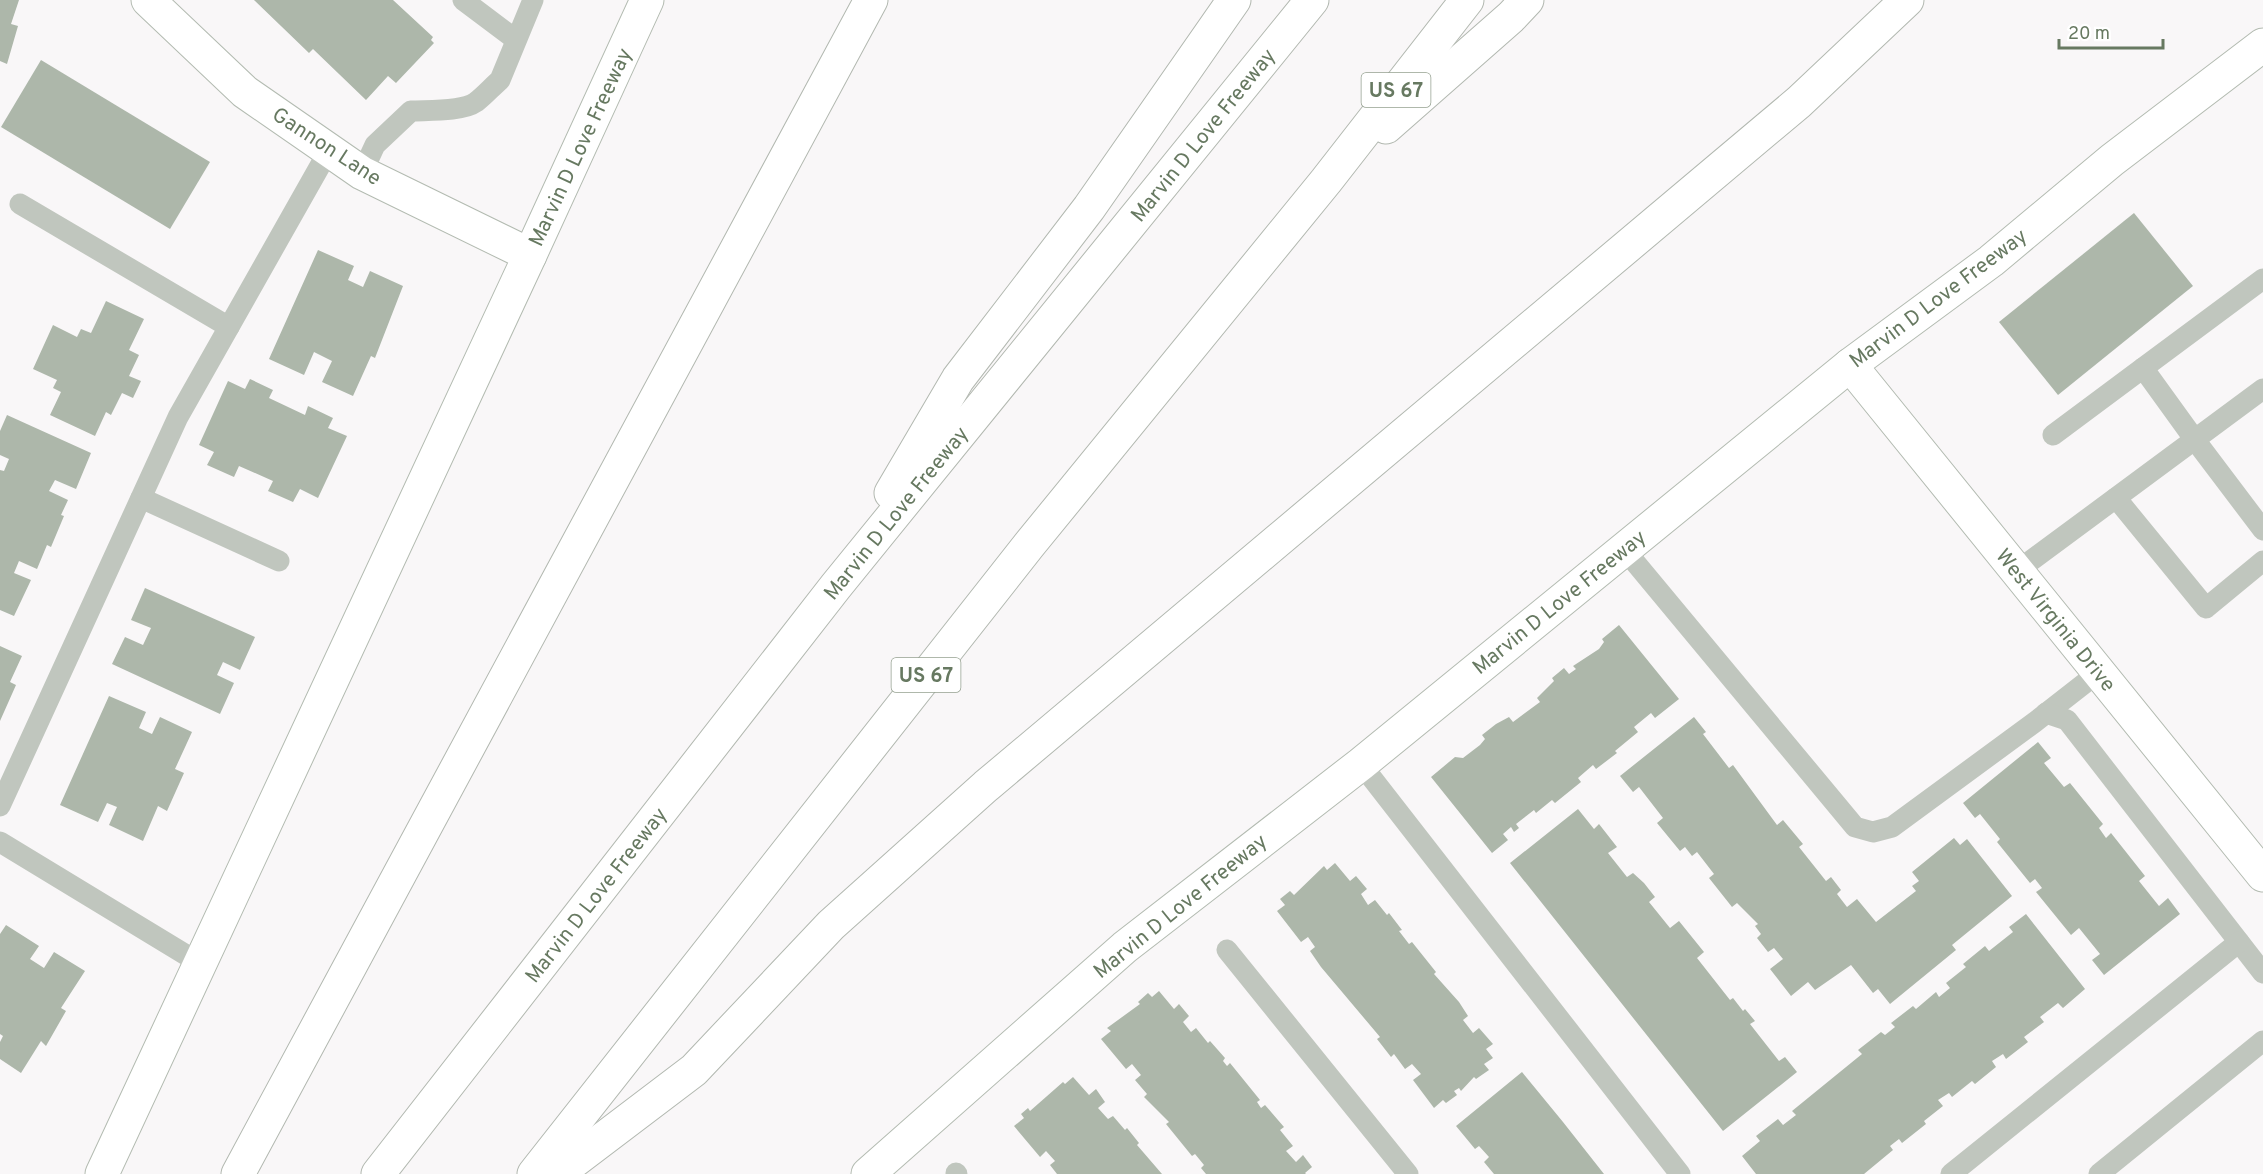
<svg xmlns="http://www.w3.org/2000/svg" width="2263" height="1174" font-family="Overpass,sans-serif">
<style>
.building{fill:#adb7aa}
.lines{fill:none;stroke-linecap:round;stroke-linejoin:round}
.secondary-casing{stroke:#b3bbb1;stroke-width:35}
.highway-casing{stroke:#b2b8b0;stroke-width:35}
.lane{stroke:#c0c6be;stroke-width:21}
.secondary{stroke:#fff;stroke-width:33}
.highway{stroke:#fff;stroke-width:33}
.labels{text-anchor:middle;stroke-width:6;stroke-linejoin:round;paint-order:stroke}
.shield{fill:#fff;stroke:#95a190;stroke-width:1.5}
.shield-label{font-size:20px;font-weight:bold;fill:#677961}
.street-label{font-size:21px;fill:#677961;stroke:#fff}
</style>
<rect width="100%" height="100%" fill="#f9f7f8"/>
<!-- building -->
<g class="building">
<path d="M0,0H19L11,24L18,26L7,64L0,61Z"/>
<path d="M254,0H393L433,37L431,40L434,43L396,83L388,76L366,100L313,49L309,53Z"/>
<path d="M41,60L210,162L170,229L1,127Z"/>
<path d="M2134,213L2193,286L2058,395L1999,322Z"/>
<path d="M318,250L354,266L348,280L363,287L370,271L403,286L375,358L371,356L353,396L322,382L332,361L314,352L304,375L269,359Z"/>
<path d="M106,301L144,319L129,350L139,355L129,376L141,381L133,398L122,393L111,415L106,412L95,436L50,415L61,392L53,388L57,380L33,369L53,325L77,337L81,329L91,333Z"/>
<path d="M250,379L273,390L269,398L305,415L308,406L333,418L328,428L347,436L318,498L300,489L293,502L268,491L273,481L239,466L234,477L207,465L214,452L199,445L228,381L245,389Z"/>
<path d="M7,415L91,453L76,489L55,480L49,491L68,500L61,515L64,516L51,547L47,545L37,569L19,561L14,573L31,580L14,616L0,610V470L4,471L9,459L0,455V431Z"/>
<path d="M145,588L255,637L240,670L223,662L217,675L234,683L220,714L112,664L125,637L143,645L151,628L131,620Z"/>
<path d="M1619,625L1679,699L1655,718L1651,713L1634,727L1638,732L1615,751L1617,753L1596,769L1593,765L1578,778L1581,782L1555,803L1552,800L1536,813L1534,810L1516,824L1519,828L1514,832L1511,827L1503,834L1508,840L1492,853L1431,777L1455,757L1463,758L1480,745L1485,739L1482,735L1496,724L1509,717L1513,722L1540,702L1537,698L1554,681L1552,678L1564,668L1569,674L1576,669L1573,666L1599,649L1604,642L1602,639Z"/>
<path d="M0,646L22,656L10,682L16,685L0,721Z"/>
<path d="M109,696L146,712L139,728L152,734L160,717L192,732L175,769L184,773L167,811L158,806L143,841L109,825L117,807L107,803L98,822L60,805Z"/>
<path d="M1694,717L1706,732L1703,734L1729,768L1733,765L1777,825L1783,820L1803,844L1799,847L1826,881L1831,877L1841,890L1837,894L1847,907L1857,899L1876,922L1916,891L1912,886L1919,881L1912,872L1954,838L1960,845L1967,839L2012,896L1952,945L1956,950L1890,1004L1878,989L1873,993L1851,965L1815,990L1808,982L1791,996L1770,969L1783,959L1774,948L1768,952L1757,938L1761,934L1755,926L1758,924L1737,903L1732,907L1709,878L1714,874L1697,852L1692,856L1685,847L1680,851L1657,823L1663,818L1639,787L1633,792L1620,776Z"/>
<path d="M2038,742L2051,758L2044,763L2064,787L2070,783L2103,824L2099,828L2106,838L2111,833L2145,876L2139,881L2159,906L2168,898L2180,914L2104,975L2092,960L2100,954L2079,928L2071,935L2036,892L2042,888L2035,879L2030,883L1997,842L2000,839L1980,814L1975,818L1963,803Z"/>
<path d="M1578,809L1594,829L1599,824L1617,847L1608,853L1627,877L1633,873L1644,883L1655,897L1649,902L1670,928L1679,921L1704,952L1697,958L1730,1000L1733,998L1743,1011L1745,1009L1755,1021L1750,1024L1779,1061L1785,1057L1797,1072L1723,1131L1510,863Z"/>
<path d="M1335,863L1350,881L1356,876L1367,889L1361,894L1368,905L1375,900L1387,915L1389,913L1402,930L1399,931L1409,944L1412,942L1436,972L1434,974L1459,1002L1468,1016L1463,1020L1473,1033L1479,1028L1493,1044L1486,1049L1493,1058L1484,1064L1489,1070L1476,1079L1474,1077L1461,1091L1459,1088L1454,1091L1457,1095L1446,1103L1443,1100L1434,1108L1413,1080L1421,1074L1412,1064L1405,1069L1394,1054L1391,1057L1377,1039L1380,1037L1321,967L1310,951L1315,947L1308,937L1301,942L1277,911L1285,905L1280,899L1290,891L1294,895L1324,866L1327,870Z"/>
<path d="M2026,914L2085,989L2063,1008L2058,1003L2040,1017L2044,1022L2024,1037L2028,1042L2006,1059L2003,1054L1992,1061L1996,1067L1975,1084L1972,1081L1952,1097L1949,1093L1938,1100L1943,1106L1924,1121L1926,1124L1902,1143L1899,1139L1890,1146L1893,1150L1864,1174H1756L1742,1156L1760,1141L1756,1136L1778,1119L1783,1125L1796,1115L1792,1111L1862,1054L1858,1050L1881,1032L1885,1035L1895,1027L1891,1023L1913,1006L1916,1009L1936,992L1939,997L1950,988L1946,983L1966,967L1963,964L1985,946L1989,951L2013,932L2009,927Z"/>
<path d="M6,925L39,946L30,959L44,968L54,952L85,971L61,1008L66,1011L46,1046L41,1041L21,1073L0,1059V1042L3,1036L0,1034V934Z"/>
<path d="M1159,991L1174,1009L1179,1004L1189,1016L1183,1022L1191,1032L1196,1028L1208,1043L1210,1041L1225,1058L1223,1061L1227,1066L1230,1063L1260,1100L1257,1102L1261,1108L1265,1105L1284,1127L1280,1130L1293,1146L1286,1151L1296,1162L1303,1155L1312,1167L1305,1173L1306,1174H1206L1201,1168L1204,1165L1195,1154L1192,1156L1166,1124L1169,1122L1144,1097L1147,1094L1135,1080L1141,1075L1132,1064L1126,1069L1101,1039L1111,1031L1107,1028L1140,1004L1138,1002L1148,993L1152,997Z"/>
<path d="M1522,1072L1563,1122L1604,1174H1494L1484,1162L1489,1157L1479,1146L1475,1149L1456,1126Z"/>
<path d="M1073,1077L1089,1095L1096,1089L1105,1102L1098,1108L1108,1119L1113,1116L1125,1130L1127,1128L1139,1143L1137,1145L1162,1174H1057L1050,1165L1055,1161L1046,1151L1040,1157L1014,1126L1024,1118L1021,1114L1028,1108L1030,1111L1063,1082L1065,1084Z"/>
</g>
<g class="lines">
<!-- secondary casing -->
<g class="secondary-casing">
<g id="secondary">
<path d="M148,0L245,92L362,173L530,255"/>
<path d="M1850,365L2263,875"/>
<path d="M102,1174L530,255L647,0"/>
<path d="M868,1174L1125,947L1361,764L1850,365L1991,261L2112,160L2263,45"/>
</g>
</g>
<!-- highway casing -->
<g class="highway-casing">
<g id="highway">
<path d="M1386,127L1511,17L1527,0"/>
<path d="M891,493L958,379L1089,208L1234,0"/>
<path d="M238,1174L871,0"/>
<path d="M378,1174L836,586L1312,0"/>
<path d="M534,1174L1029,545L1326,181L1467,0"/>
<path d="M557,1174L694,1070L831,925L986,786L1799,102L1907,0"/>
</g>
</g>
<!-- lane -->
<g class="lane">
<path d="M463,0L515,39"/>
<path d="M362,173L375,145L411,111C428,110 462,112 476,102C484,96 492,87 500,80L533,0"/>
<path d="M20,204L229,327"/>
<path d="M2143,368L2263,279"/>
<path d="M2053,435L2143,368L2195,440L2263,530"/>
<path d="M141,498L279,561"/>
<path d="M2116,498L2206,608L2263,561"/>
<path d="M1624,549L1855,827L1873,832L1892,827L2035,722L2099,672"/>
<path d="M2017,571L2263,389"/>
<path d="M2046,713L2067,720L2263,973"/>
<path d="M1361,764L1680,1174"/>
<path d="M0,806L178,417L329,150"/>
<path d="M0,842L201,964"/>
<path d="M1227,950L1408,1174"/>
<path d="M956,1173L957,1174"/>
<path d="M1951,1174L2239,942"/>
<path d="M2099,1174L2263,1041"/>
</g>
<!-- secondary -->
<use href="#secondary" class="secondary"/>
<!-- highway -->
<use href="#highway" class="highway"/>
</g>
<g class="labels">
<!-- shield labels -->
<g class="shield">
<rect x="1361.5" y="73" width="69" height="34" rx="4.5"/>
<rect x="891.5" y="658" width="69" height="34" rx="4.5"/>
</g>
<g class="shield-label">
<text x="1396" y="97">US 67</text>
<text x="926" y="682">US 67</text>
</g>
<!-- street labels -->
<g class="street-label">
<text transform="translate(1203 135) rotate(-51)" y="7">Marvin D Love Freeway</text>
<text transform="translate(327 146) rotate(33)" y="7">Gannon Lane</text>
<text transform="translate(580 147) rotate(-65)" y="7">Marvin D Love Freeway</text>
<text transform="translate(1938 298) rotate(-37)" y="7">Marvin D Love Freeway</text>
<text transform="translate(896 513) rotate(-51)" y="7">Marvin D Love Freeway</text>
<text transform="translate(1559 602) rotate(-39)" y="7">Marvin D Love Freeway</text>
<text transform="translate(2056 620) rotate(51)" y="7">West Virginia Drive</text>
<text transform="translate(596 895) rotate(-52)" y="7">Marvin D Love Freeway</text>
<text transform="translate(1180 906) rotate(-39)" y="7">Marvin D Love Freeway</text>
</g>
</g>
<!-- scale -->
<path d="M2059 39v9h104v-9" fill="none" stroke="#677961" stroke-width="3"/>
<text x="2068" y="39" font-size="18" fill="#677961" stroke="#ffffff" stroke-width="4.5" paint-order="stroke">20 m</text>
</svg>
